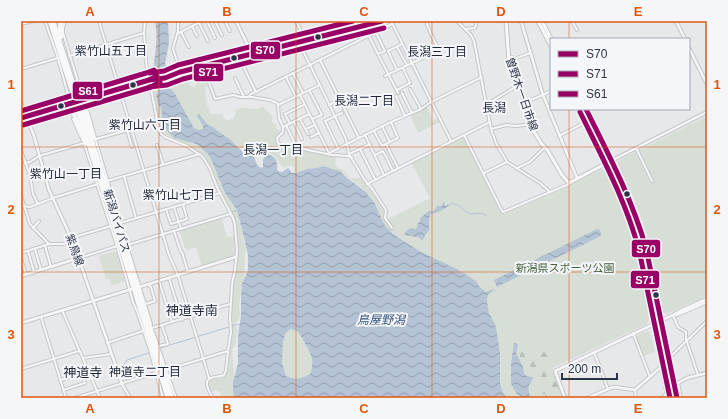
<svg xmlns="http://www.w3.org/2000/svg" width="728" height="419" font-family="Helvetica,'Noto Sans JP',sans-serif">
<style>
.green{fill:#d6ded6}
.forest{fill:url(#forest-firs)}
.water{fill:url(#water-waves);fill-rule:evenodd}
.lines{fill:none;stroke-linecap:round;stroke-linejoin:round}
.stream{stroke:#b4c4d5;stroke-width:1}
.minor-casing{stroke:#c4c6c8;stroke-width:4}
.tertiary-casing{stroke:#c4c6c8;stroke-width:4.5}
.secondary-casing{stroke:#c4c6c8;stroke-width:5}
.trunk-casing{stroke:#b8bbbf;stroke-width:6}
.minor{stroke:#f5f6f7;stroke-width:2}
.tertiary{stroke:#f5f6f7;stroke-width:2.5}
.secondary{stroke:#f8f8f8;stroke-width:3}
.trunk{stroke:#f8f8f8;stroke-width:4.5}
.trunk-bridge-casing{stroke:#b8bbbf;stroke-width:6;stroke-linecap:butt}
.trunk-bridge{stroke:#f8f8f8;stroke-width:4.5}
.bus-1-casing{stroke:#f4f6f9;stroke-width:8}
.bus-2-casing{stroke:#f4f6f9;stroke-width:8}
.bus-3-casing{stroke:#f4f6f9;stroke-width:8}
.bus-1{stroke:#906;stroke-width:5}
.bus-2{stroke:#906;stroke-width:5}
.bus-3{stroke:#906;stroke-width:5}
.grid{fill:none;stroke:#df570f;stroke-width:1;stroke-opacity:0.55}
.bus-dot{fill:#2b3445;stroke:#f4f6f9;stroke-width:1.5}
.labels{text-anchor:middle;stroke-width:4;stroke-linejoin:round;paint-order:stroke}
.street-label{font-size:11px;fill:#2b3445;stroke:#f4f6f9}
.park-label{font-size:11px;fill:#3f6138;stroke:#f4f6f9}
.neighbourhood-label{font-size:12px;fill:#1d2536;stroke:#f4f6f9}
.water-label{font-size:12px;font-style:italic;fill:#34527a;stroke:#f4f6f9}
.quarter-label{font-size:13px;fill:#1d2536;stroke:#f4f6f9}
.line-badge{stroke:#f4f6f9;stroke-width:1.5}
.badge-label{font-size:11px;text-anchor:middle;font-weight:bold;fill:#fff}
.neatline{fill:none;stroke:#df570f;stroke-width:1.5}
.grid-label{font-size:13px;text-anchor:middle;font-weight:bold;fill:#df570f}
</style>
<defs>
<pattern id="forest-firs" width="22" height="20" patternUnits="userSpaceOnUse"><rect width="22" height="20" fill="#d6ded6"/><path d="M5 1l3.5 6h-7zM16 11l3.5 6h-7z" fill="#b8bfb9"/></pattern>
<pattern id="water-waves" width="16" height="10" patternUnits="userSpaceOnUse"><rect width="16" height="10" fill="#b4c4d5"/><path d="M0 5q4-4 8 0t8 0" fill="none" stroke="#93a0af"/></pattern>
</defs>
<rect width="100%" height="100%" fill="#e6e8ea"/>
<!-- green -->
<g class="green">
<path d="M194,73H195L188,84L194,88L202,75L205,74L209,87H205L207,105L211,114H222L223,117L226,120H230L234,118L236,110L241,108L260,109L262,106L273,117L271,121L277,126L276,128L281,132L276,139V142L277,145L282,147H295L307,151L336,157L335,165L340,169L344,170L350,178H360L371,191L380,204L384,209V217L387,220L430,198L411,162L463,137L500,212L504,214L561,190L603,169L609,171C633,213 640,270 649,318L647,324L552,368L563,398H507L503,393L500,384V353L497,333L496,328L489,313L487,301L488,295L493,291V289L486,292L480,287L476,281L457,269L421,252L393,234L384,224L374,202L365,191L358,184L348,178L344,173L326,166L319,167L316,168L307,169L296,173L294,171V167L290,165L284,168C279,165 278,159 273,155C271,154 269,153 267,152L260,154L250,149L244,150L241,148L235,143L222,134L214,128L207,125L200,115L197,116L203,126V129L199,130L194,128L174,92L168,87L167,84L169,82V80Z"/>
<path d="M157,84L158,91L156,95L158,105L161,107L163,118L162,121L168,132L200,147L208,154L211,159L225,193L237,210L242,232L243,241L246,248L245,251L244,278L241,289L239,307L240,313L239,319L235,324V326L237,328L236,343L232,350L234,376L233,392L234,398H222L220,392L217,390L210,391L208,382L211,379L222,378L225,375L228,371L229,350L231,334V320L233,283L238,252L234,218L222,194L211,168L204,156L197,150L165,134L160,130L152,85Z"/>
<path d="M427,107L433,121L438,118L440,122L418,133L410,115Z"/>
<path d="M707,116V296L666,314L663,312L645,236L631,195L642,224L657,288L646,231L633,196L617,164L618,161Z"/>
<path d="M617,174L633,208L645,247L655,298L658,314L656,320L654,318L653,314L635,227L630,209Z"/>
<path d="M221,217L227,237L234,236L235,254L233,256L202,266L196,247L187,250L186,248H185L179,230Z"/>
<path d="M116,251L125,281L112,285L109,278L106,279L99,256Z"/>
<path d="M658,325L660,326L661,329C665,347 671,367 670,386L669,387L668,386L657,331Z"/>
<path d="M290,329C292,330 296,330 297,331C300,333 312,355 312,359C313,364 311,368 311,373C304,379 294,380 286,376L282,363L283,343L285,334Z"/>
<path d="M648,331L651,334L655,352L643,356L636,336Z"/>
</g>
<!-- forest -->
<path class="forest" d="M520,343L524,344L528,349H539L550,355L551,358L550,362L563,398H546L545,394H542C538,389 536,384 538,378L542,376V374C538,365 532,373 526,360H522C519,355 517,349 520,343Z"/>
<!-- water -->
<g class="water">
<path d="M155,21H168L169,43L165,64L168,67L169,81L167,84L168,87L174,92L194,128L199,130L203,129V126L197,116L199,114L207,124L214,128L222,134L231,140L241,150L246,153L253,154L257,165L261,168L263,167V159L267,154C276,156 278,162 277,170L280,172H282L288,168L289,169L292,173H296L307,169L316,168L324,166L340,171L347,178L365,191L374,202L384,224L393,234L421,252L457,269L476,281L480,287L486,292L493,289H495L488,295L487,301L489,313L494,322L496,327L500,353V384L503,393L507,398H234L233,392V382L238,363V335L241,316V295L242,284L248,270V255L245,242L237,210L225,193L211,159L208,154L200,147L196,144L175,138L168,132L163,125L161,107L158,105L156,95L158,91L157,86L159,85L155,70H154C153,61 156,53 156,44C157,36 156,28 155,21ZM290,329C292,330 296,330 297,331C300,333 312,355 312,359C313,364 311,368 311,373C304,379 294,380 286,376L282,363L283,343L285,334Z"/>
<path d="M443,202H444L445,206L451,204C445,209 438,213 430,214L429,220V230L425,235L423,240H421L419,237C415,238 412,235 408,236L406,235L404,236L406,231L411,228L416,229L418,223L420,222V218L429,211H434L437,206H442Z"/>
<path d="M597,229C600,230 602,232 601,235L599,237L497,287L494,280Z"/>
<path d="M514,343L518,344L516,353L523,367L524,373L527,376L532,377L533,378C528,388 527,387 531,398H523L517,394L511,384V364Z"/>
</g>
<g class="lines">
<!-- stream -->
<g class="stream">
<path d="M451,204H456L467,212L471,214L482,213L487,216"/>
<path d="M141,239L227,214L238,210"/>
<path d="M232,326L239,324"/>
<path d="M160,348L229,327"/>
<path d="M119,369L125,363L127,360L149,353"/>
</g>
<!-- minor casing -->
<g class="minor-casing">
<g id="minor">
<path d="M45,21L58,58L70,102"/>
<path d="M65,21L63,28V33L83,98"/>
<path d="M99,21L169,255L178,275L209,378"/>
<path d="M145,21L144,33L146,62L159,131L161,134L165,137L187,146L203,157L210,169L217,187L233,218L235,225L237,251L235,270L232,284L230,318L231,332L228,351L226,370L224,375C220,377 215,376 211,378C202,381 210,393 213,398"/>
<path d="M178,21V31L173,48L180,72"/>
<path d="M198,21L208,41"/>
<path d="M207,21L215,38"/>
<path d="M215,21L222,35"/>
<path d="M225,21L230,31"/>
<path d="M296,21L306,41"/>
<path d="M354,21L357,28"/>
<path d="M391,21L451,141"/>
<path d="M457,21L465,29L475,28L477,21"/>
<path d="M572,21L577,30"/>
<path d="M21,24L33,21"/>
<path d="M192,26L197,36"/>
<path d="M465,29L471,35L474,41L491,129L496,143L507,162L540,183L550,192"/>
<path d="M181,32L189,47"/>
<path d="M177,34L202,21"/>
<path d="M369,36L378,54L385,51L376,33"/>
<path d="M299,43L310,65L346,139L349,154L364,179L373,190L386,210L385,218L392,228"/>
<path d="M397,47L407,65"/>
<path d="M251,54L252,61L246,65L244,68L256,92"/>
<path d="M69,56L144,33"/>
<path d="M379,56L398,93"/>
<path d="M509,57L517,58L530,53"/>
<path d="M320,60L359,138"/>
<path d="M203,66L215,99L233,95L240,97H252L257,98L270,100L277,103L278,105L279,118L283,127V131L282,133L277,138L278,143L282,145L295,146L308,150L332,155L348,156L352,158"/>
<path d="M21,69L58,58"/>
<path d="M397,70L388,51L402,44"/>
<path d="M293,73L303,93"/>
<path d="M385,76L439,50L430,32L426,21"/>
<path d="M286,77L296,97"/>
<path d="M235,78L244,97"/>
<path d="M410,89L421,109"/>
<path d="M309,90L322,115L312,119"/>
<path d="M397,90L410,83L403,68"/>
<path d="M402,93L412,113"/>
<path d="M300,95L329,153"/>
<path d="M249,96L251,94L392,24"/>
<path d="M396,96L405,116"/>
<path d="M525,102L538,97L551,91"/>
<path d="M487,104L519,85"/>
<path d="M278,105L320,85"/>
<path d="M329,105L344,97"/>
<path d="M74,118L73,119L84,143L97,184L117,246L133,302L137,311L150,350L163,398"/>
<path d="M300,119L308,134"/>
<path d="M294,122L302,139"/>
<path d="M290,124L285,114L304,105"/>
<path d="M286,125L294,142"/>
<path d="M382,126L390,142"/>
<path d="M283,127L309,114"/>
<path d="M306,129L315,125"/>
<path d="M491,129L506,125L517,126L531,124"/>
<path d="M127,130L132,147"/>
<path d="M374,131L382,146L398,138L391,122"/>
<path d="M365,135L384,175"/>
<path d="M464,135L502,211L503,212L569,184"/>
<path d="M559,136L588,121"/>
<path d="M311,137L319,133"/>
<path d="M95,138L120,223L151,324"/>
<path d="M96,139L157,122"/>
<path d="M386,144L398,168"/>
<path d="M157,145L163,164"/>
<path d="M338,148L325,121L342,113"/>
<path d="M636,148L652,181"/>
<path d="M360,149L375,179"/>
<path d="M21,151L30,175L33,194L38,204"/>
<path d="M329,153L391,122L421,109L431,102L482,77"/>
<path d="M349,154L370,144"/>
<path d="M375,155L383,151L393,171"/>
<path d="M25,163L30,162L39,156L84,143"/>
<path d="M517,168L530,162L545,147"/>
<path d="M484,173L507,162"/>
<path d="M124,176L136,218"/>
<path d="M107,181L200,154"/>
<path d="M367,184L490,122"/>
<path d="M21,196L30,224L49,244"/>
<path d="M21,207L24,206L30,207L53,198L98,184"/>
<path d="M174,207L181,229"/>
<path d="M166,209L171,224L187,219L183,204"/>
<path d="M120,223L220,193"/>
<path d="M33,228L39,221"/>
<path d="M174,231L181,252H182L188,272"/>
<path d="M71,238L111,226"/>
<path d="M127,245L230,214"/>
<path d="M45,246L51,267"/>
<path d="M35,249L41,270"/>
<path d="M28,251L34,272"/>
<path d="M21,253L49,244H63L73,242"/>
<path d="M79,258L117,246"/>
<path d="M21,259L26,274"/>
<path d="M169,278L182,320"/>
<path d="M159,281L172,322"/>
<path d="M146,304L155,301L151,287L148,284"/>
<path d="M62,310L100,398"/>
<path d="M673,315L678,327L686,332V339L698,375"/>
<path d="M41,317L66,398"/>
<path d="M152,328L230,304"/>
<path d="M633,333L650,377"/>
<path d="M154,334L166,370L176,398"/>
<path d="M107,343L143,331"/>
<path d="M159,346L168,344L162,325"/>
<path d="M594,352L608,389"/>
<path d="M83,358L111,354"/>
<path d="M669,358L707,321"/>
<path d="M21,369L79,351"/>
<path d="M166,370L228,351"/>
<path d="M60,380L77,375L89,378H92"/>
<path d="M678,383L681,398"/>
<path d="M63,390L85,383L83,377"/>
<path d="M635,390L636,398"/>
<path d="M75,398L155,373"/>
<path d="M662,398L667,393"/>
</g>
</g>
<!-- tertiary casing -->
<g class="tertiary-casing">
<g id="tertiary">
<path d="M236,21L250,50L251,54"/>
<path d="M521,21L543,95L577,178"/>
<path d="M676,21L685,39"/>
<path d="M689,48L707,84"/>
<path d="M149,80C159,80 172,77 180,72L382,21"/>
<path d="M83,99L149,80C157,75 170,71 180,72"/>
<path d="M21,103L34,136L49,190L73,242L122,384L130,398"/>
<path d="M21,118L76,101"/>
<path d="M611,161L707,112"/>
<path d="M21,276L79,258"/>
<path d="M139,287L236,257"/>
<path d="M676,315L679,314L707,302"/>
<path d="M21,323L132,289"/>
<path d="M667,393L678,383L687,378L707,373"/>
<path d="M565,398L555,371L673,315L678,312L707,299"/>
<path d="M588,398L608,389L614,387L635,390L662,366"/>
</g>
</g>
<!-- secondary casing -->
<g class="secondary-casing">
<g id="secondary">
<path d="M506,21L509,62L522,93L533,130L541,143L548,151L562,175L569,183L609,162"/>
<path d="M538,21L551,46"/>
<path d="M542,21L551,39"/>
<path d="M582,109L616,176L627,203L639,251L668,398"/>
<path d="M586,109C608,154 634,198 646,248L677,398"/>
<path d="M656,331L657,326L661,320"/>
</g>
</g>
<!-- trunk casing -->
<g class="trunk-casing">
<g id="trunk">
<path d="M50,21L74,97"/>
<path d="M53,21L77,96"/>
<path d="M61,37L60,29L61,21"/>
<path d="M83,99L94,138"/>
<path d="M70,103L75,117L86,143"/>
<path d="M81,106L172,398"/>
<path d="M77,107L168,398"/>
</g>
</g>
<!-- minor -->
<use href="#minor" class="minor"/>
<!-- tertiary -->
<use href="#tertiary" class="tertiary"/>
<!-- secondary -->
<use href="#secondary" class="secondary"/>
<!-- trunk -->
<use href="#trunk" class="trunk"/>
<!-- trunk-bridge casing -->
<g class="trunk-bridge-casing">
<g id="trunk-bridge">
<path d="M77,96L81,106"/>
<path d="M74,97L77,107"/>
</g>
</g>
<!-- trunk-bridge -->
<use href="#trunk-bridge" class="trunk-bridge"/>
<!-- bus-1 casing -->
<g class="bus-1-casing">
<g id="bus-1">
<path d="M149,80L165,78L180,72L382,21"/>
<path d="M586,109C609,155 632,199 646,248L677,398"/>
<path d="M21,118L149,80L157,76"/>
</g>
</g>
<!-- bus-2 casing -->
<g class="bus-2-casing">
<g id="bus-2">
<path d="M149,87L167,85L183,79L384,28"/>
<path d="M580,112C602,157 626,201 639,250L670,398"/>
<path d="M23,125L151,87L160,82"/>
</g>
</g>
<!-- bus-3 casing -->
<g class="bus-3-casing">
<g id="bus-3">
<path d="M149,73L164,71L178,65L353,21"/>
<path d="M21,111L146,73L154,70"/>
</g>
</g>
<!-- bus-1 -->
<use href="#bus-1" class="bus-1"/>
<!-- bus-2 -->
<use href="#bus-2" class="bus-2"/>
<!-- bus-3 -->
<use href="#bus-3" class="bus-3"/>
</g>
<!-- grid -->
<path class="grid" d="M159,21V398M296,21V398M432,21V398M569,21V39M569,109V398M21,147H707M21,272H707"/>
<!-- markers -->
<g class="bus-dot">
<circle cx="318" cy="37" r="3.5"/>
<circle cx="234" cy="58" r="3.5"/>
<circle cx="133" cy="85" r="3.5"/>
<circle cx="61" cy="106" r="3.5"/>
<circle cx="627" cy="194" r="3.5"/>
<circle cx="656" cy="295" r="3.5"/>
</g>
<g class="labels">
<!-- street labels -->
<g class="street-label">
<text transform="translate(522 94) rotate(71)" y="4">曽野木一日市線</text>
<text transform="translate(117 221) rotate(73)" y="4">新潟バイパス</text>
<text transform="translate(75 250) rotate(70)" y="4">紫鳥線</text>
</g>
<!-- park labels -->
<g class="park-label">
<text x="565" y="272">新潟県スポーツ公園</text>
</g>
<!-- neighbourhood labels -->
<g class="neighbourhood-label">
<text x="111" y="55">紫竹山五丁目</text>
<text x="437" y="56">長潟三丁目</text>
<text x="364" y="105">長潟二丁目</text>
<text x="494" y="112">長潟</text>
<text x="145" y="129">紫竹山六丁目</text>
<text x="273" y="154">長潟一丁目</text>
<text x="66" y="178">紫竹山一丁目</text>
<text x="179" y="199">紫竹山七丁目</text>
<text x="145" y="376">神道寺二丁目</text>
</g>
<!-- water labels -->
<g class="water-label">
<text x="381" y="324">鳥屋野潟</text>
</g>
<!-- quarter labels -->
<g class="quarter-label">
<text x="192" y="315">神道寺南</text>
<text x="83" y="377">神道寺</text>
</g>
</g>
<g class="line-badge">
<rect x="250" y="41" width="31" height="19" rx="4" fill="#906"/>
<rect x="193" y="63" width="31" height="19" rx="4" fill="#906"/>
<rect x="72" y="81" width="31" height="19" rx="4" fill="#906"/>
<rect x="631" y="239" width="30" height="19" rx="4" fill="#906"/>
<rect x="630" y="270" width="30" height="19" rx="4" fill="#906"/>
</g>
<g class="badge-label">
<text x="265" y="54">S70</text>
<text x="208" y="76">S71</text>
<text x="88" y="95">S61</text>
<text x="646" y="253">S70</text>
<text x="645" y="284">S71</text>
</g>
<!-- border -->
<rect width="728" height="419" fill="none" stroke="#f4f6f9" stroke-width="44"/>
<!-- legend -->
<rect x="550" y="38" width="140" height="72" fill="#f4f6f9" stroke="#a4a8b1"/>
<rect x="558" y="51" width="20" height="6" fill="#990066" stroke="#a4a8b1"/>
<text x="586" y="58" font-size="12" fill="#2b3445">S70</text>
<rect x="558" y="71" width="20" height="6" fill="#990066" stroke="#a4a8b1"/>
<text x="586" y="78" font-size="12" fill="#2b3445">S71</text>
<rect x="558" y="91" width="20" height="6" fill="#990066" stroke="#a4a8b1"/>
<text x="586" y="98" font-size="12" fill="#2b3445">S61</text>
<!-- scale -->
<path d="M562 373v6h55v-6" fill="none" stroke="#2b3445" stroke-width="2"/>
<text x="568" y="373" font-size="12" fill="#2b3445" stroke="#f4f6f9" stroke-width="3" paint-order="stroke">200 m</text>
<rect x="22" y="22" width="684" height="375" class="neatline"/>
<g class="grid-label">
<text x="90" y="16">A</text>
<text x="227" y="16">B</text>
<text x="364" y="16">C</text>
<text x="501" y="16">D</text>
<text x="638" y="16">E</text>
<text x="11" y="89">1</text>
<text x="717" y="89">1</text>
<text x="11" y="214">2</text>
<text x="717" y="214">2</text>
<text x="11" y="339">3</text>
<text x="717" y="339">3</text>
<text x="90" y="413">A</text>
<text x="227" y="413">B</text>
<text x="364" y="413">C</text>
<text x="501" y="413">D</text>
<text x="638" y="413">E</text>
</g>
</svg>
